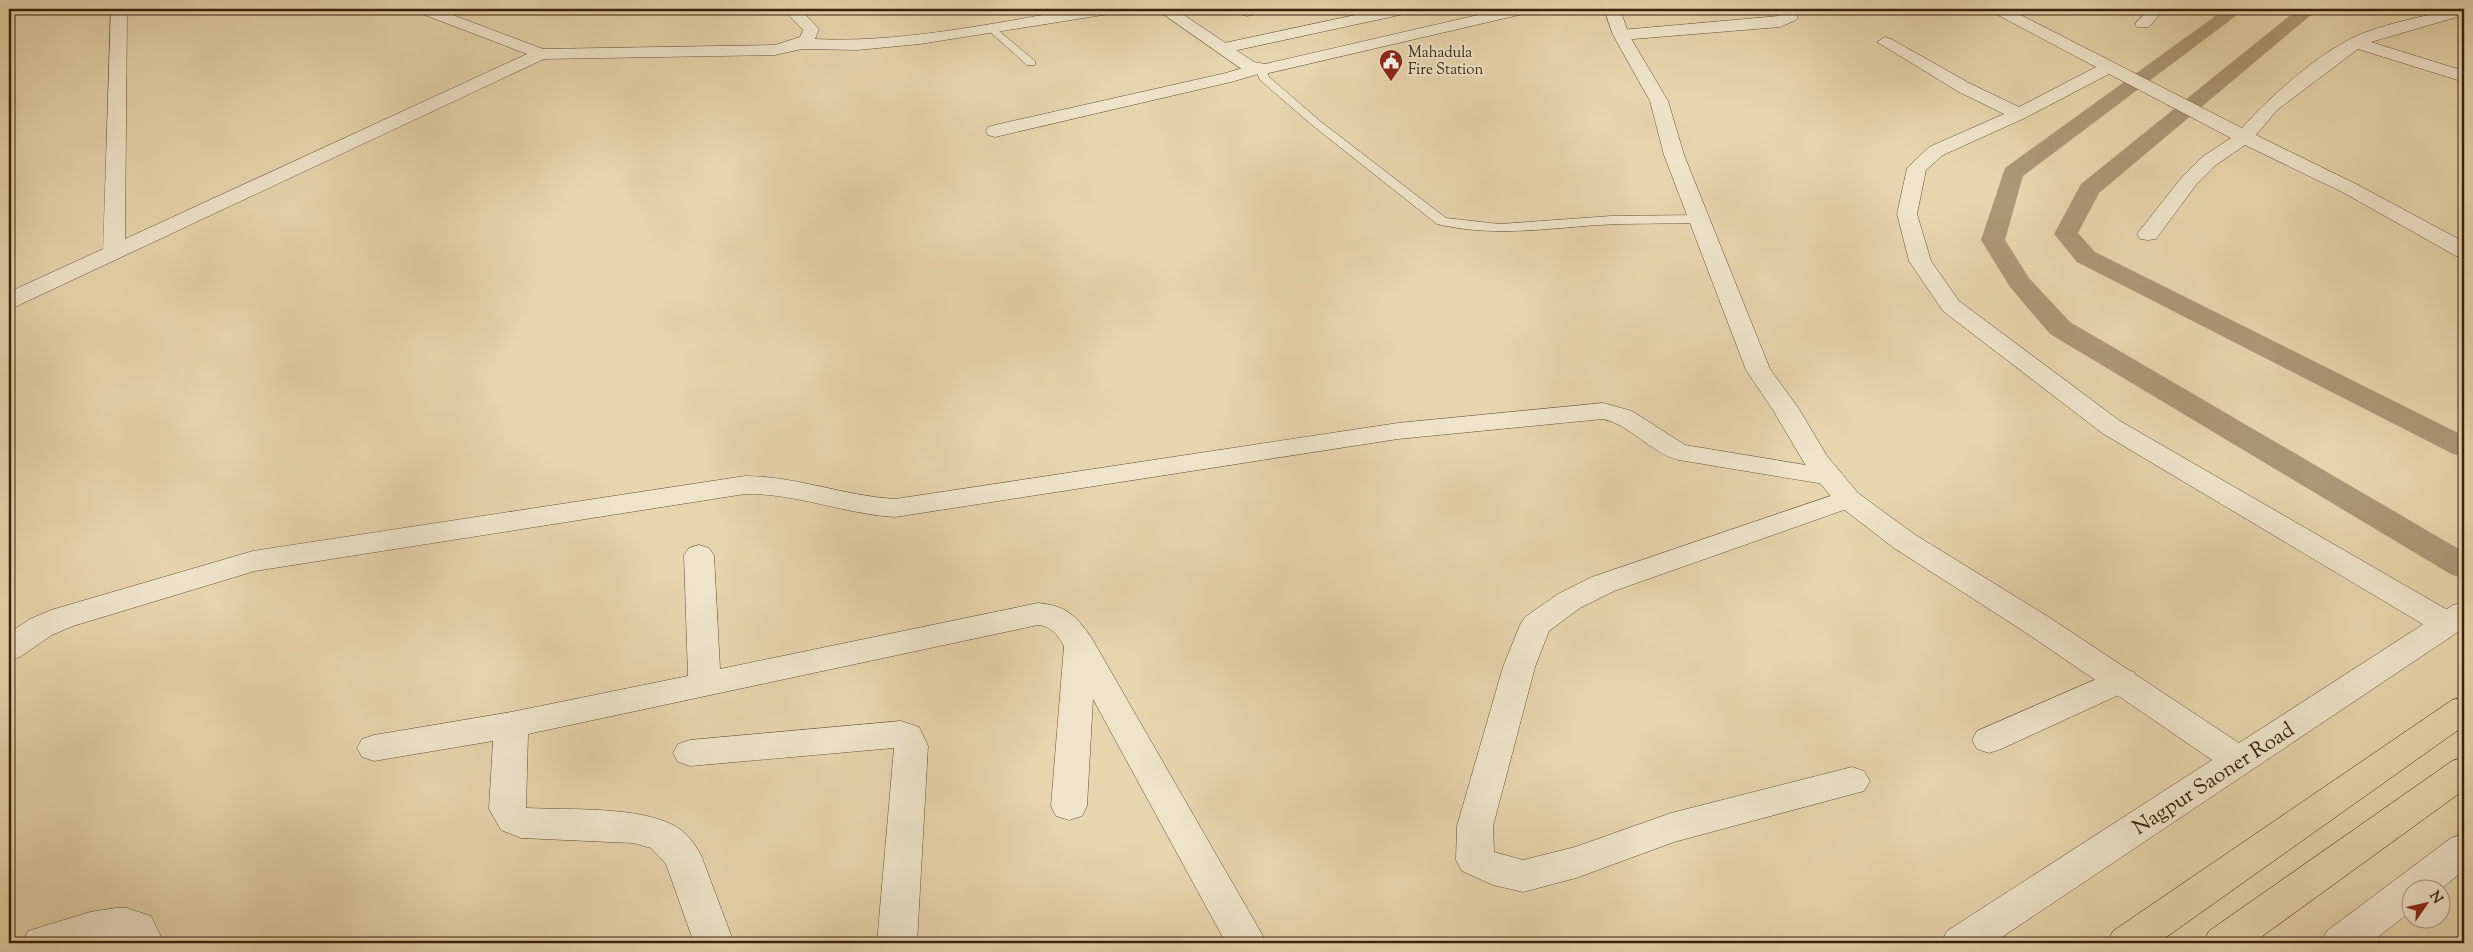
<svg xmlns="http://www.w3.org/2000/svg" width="2473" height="952" font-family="'Sorts Mill Goudy',serif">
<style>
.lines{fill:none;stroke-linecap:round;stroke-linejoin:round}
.canal{fill:#ac9876;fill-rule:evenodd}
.service-casing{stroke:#644e34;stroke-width:1}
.minor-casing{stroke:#644e34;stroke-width:1}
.tertiary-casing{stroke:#644e34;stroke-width:1}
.trunk-casing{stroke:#38210b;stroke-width:1}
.service{fill:#efe4ca;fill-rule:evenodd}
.minor{fill:#efe4ca;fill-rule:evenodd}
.tertiary{fill:#efe4ca;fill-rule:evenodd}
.trunk{fill:#e7d5ad;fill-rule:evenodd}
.labels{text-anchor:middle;stroke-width:4;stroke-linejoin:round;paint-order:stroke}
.far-poi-label{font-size:15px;fill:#38210b;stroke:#efe4ca;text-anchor:start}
.near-street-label{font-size:21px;fill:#38210b;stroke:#efe4ca}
</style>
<rect width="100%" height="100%" fill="#e7d5ad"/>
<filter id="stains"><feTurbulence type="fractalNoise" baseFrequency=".004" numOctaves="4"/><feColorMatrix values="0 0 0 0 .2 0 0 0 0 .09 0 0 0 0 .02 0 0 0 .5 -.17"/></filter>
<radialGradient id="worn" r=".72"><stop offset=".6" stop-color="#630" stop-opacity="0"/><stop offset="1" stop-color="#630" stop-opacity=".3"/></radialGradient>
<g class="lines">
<!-- canal -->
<g class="canal">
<path d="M2225,9H2245L2023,176L2005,240L2029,278L2070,322L2464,552V578L2452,575L2050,334L2010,287L1981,240L2005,168Z"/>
<path d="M2298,9H2318L2099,193L2078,233L2095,252L2464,436V457L2453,454L2077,262L2054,234L2081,184Z"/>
</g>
<!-- service casing -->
<g class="service-casing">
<g id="service">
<path d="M992,25L1035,61V65H1027L988,30L987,28Z"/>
<path d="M1265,66L1270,69L1268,73L1269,77L1320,121L1446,218L1500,224L1611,216L1698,215L1705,219L1698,223C1665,224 1631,223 1598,225C1543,229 1491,237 1437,224L1312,125L1260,80L1257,73L1261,67Z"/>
</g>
</g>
<!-- minor casing -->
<g class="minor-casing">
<g id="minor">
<path d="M111,9H127L125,239L527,54L417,12L415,9H437L543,49L775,45L800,37L803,30L783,9H800L819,29L815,39C876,42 937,33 997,23C1036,17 1077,6 1117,9L1109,14L920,44L857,50L802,49L775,55L544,59L17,306L9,308V292L103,249Z"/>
<path d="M1241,9H1267L1265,12L1247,16L1241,14L1239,11Z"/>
<path d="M1383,9H1412L1404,14L1224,53L1218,52L1216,48L1218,44L1224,43Z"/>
<path d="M1770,9H1788L1798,17L1796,20L1780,27L1621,40L1613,35L1621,30L1779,16Z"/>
<path d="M1990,9H2009L2242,128C2270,96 2325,47 2366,32C2393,22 2423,17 2451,9H2464V15L2371,42L2464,71V82L2358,49L2277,110L2256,135L2358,185L2464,242V257L2456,256L2344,193L2245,145L2216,165L2196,185L2156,239L2148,240L2140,239L2137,234L2182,177L2202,157L2231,138L2109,74L2025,118L1943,155L1926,170L1917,214L1931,261L1959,301L2120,421L2458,616L2463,624L2458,632L2447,635L2436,632L2102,433L1943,311L1909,261L1897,214L1907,168L1929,147L2004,114L1959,92L1877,42L1885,37L1891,39L1971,84L2019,107L2096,67L1992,12Z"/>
<path d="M2149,9H2165L2149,27H2137L2135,24Z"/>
<path d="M1256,64L1262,65L1265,69L1262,73L1231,82L995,137L988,135L986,131L988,127L995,125L1226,73Z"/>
<path d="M1603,403L1632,411L1685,445L1830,469L1840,471L1844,477L1840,483L1830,485L1679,460C1650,453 1631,425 1603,419L1398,439L895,517C844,514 796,493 745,494L255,571L73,626L52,635L20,657L9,660V633L30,619L51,610L253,551L745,476C796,476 844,496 895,499L1398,423Z"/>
<path d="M1848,490L1858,493L1862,499L1858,505L1614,591L1580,608L1549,631L1535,667L1493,826L1494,852L1523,860L1575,847L1671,813L1852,767L1864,771L1870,781L1864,791L1674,842L1576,878L1523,892L1493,885L1462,871L1456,860L1457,826L1503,667L1520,625L1525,617L1558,594L1592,577Z"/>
<path d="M699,545L709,548L714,555L720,669L1038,603C1067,606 1075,615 1091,637L1267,943H1226L1093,699L1087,806L1082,816L1069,820L1056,816L1051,806L1064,646C1058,635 1051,626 1038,625L528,734L526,808C568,810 639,806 675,826C686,832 695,844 701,855L734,943H694L666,864L651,848L633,843L521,838L501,830L489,809L493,741L374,761L362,757L357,748L362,739L374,735L511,712L688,676L684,555L689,548Z"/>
<path d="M2122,668L2134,672L2138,680L2134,688L2001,749L1989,753L1977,749L1972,740L1977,731Z"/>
<path d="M901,721L919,727L928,746L917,943H877L894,748L690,766L678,762L673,753L678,744L690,740Z"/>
<path d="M116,908H127L151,916L164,943H22L28,931L90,912Z"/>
</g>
</g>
<!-- tertiary casing -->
<g class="tertiary-casing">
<g id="tertiary">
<path d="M1156,9H1175L1254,62L1265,64L1504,9H1531L1523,14L1265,74L1243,70Z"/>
<path d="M1604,9H1620L1629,35L1668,101L1684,155L1770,369L1799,409L1827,456L1858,493L1914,534L2047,616L2239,743L2453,605L2464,602V628L1993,943H1941L1947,931L2212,760L2025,632L1894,548L1838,505L1806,466L1773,410L1746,370L1664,155L1650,101L1613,35Z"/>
<path d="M2464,834V870L2440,890H2410V912L2370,943H2321L2327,931L2451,838Z"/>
</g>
</g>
<!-- trunk casing -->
<g class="trunk-casing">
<g id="trunk">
<path d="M2464,697V726L2158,943H2107L2113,931L2452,700Z"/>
<path d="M2464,757V790L2253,943H2203L2209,931L2452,761Z"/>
</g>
</g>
<!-- service -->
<use href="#service" class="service"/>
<!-- minor -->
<use href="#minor" class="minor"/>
<!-- tertiary -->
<use href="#tertiary" class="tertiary"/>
<!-- trunk -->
<use href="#trunk" class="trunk"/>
</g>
<!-- icons -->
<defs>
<g id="civic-pin" transform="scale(1.25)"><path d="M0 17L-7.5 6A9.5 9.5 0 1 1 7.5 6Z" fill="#8f2418" stroke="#efe4ca"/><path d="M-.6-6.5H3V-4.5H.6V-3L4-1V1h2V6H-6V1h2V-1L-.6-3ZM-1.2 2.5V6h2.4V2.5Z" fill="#fff"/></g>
</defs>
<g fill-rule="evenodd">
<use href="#civic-pin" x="1391" y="61"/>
</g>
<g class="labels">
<!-- far-poi labels -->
<g class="far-poi-label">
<text x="1408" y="57">Mahadula<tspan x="1408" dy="17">Fire Station</tspan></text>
</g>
<!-- near-street labels -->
<g class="near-street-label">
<text transform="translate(2213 778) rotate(-33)" y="7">Nagpur Saoner Road</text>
</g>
</g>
<!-- margin -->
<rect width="2473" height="952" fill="none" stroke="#e7d5ad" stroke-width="30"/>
<rect x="10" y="10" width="2453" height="932" fill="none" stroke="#38210b" stroke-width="2.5"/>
<rect x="15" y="15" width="2443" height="922" fill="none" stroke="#38210b"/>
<!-- north arrow -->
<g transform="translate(2426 904) rotate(56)"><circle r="24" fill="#efe4ca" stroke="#a6967e"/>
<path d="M0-4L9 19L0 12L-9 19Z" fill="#8f2418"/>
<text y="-8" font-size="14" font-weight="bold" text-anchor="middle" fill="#38210b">N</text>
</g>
<rect width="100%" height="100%" filter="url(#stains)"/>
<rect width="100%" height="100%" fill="url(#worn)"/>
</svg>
